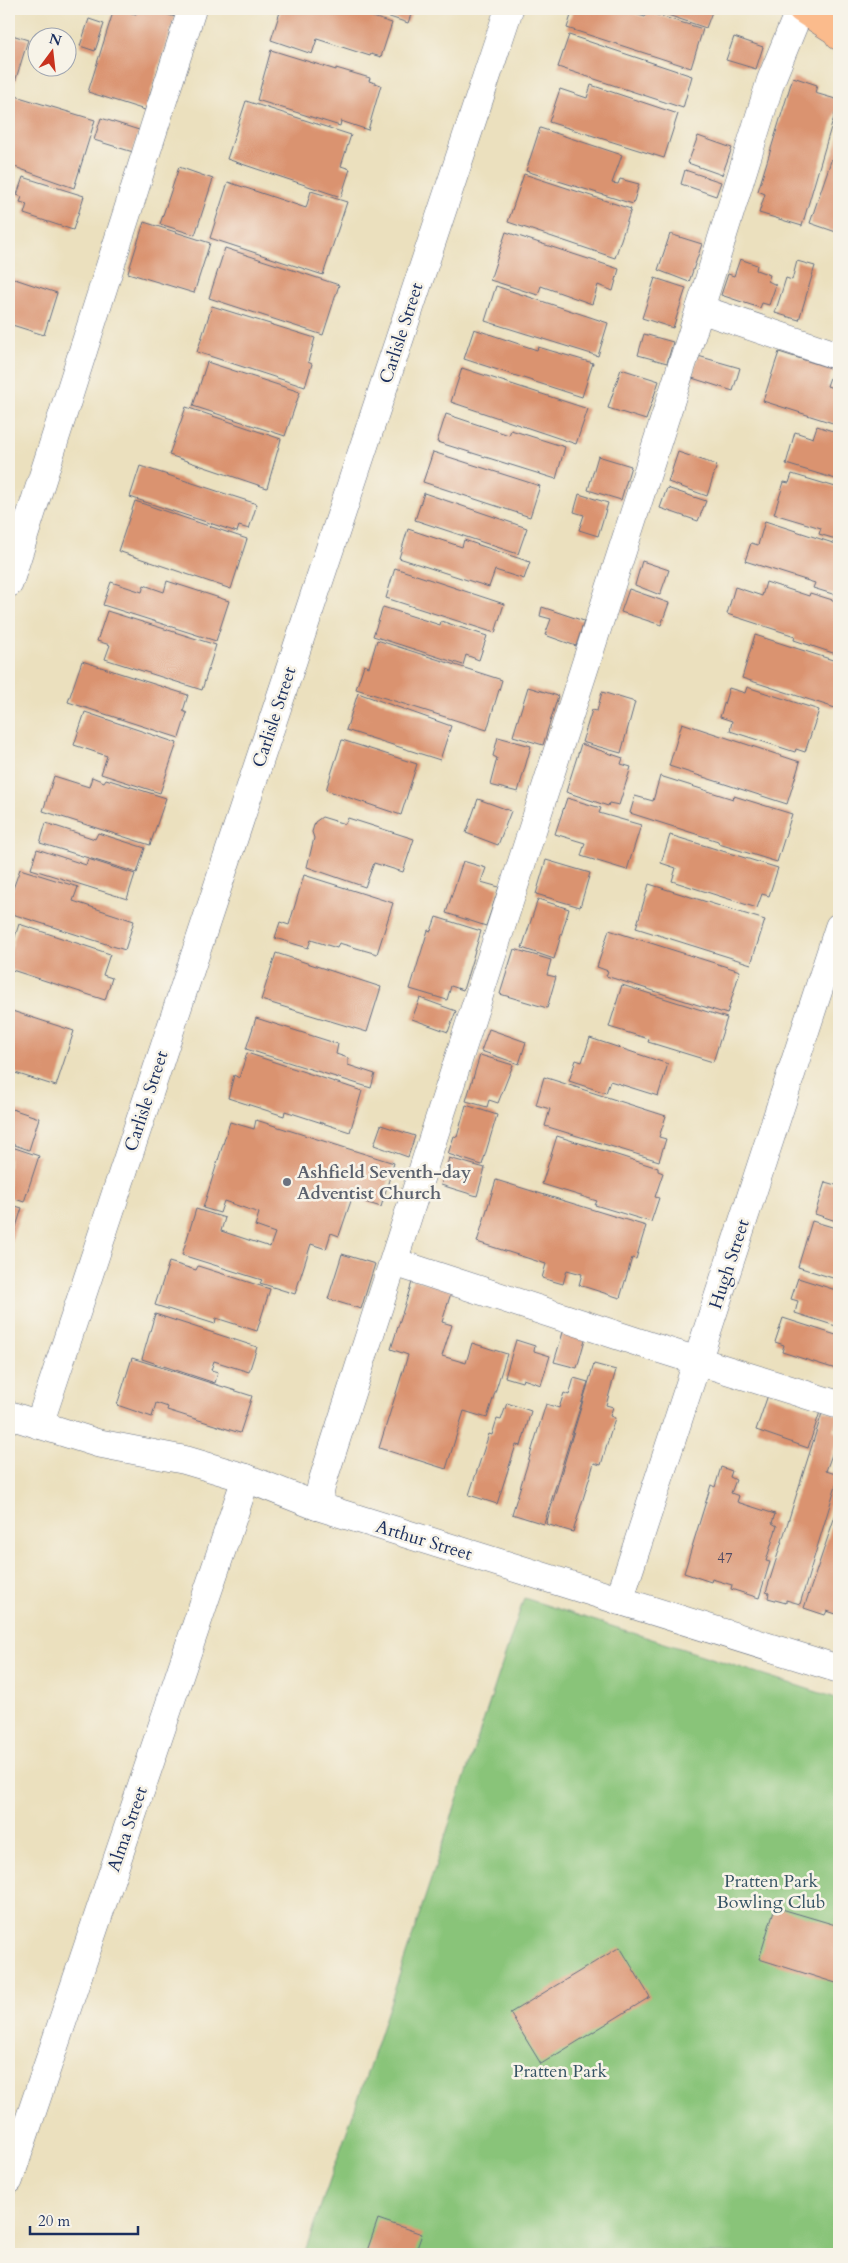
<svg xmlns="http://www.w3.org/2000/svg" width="848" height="2263" font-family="Cardo,serif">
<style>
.green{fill:#89c479;stroke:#527a6c}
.building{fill:#da936f}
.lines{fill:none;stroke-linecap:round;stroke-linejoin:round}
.minor-casing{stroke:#646d80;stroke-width:29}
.major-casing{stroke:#646d80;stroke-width:29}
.minor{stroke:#fff;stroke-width:28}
.major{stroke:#fbbb8c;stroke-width:28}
.worship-dot{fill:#6b7280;stroke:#f7f3e8;stroke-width:2}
.labels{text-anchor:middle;stroke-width:5;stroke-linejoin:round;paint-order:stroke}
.number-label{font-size:15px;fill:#4b4862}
.street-label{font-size:18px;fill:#1b2f5e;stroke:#f7f3e8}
.worship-label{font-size:18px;font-weight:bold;fill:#5b616d;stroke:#f7f3e8;text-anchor:start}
.park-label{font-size:18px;fill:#365465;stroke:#f7f3e8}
</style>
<rect width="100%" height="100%" fill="#f7f3e8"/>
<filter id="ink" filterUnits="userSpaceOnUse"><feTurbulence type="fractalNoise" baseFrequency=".02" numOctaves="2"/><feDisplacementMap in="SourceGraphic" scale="10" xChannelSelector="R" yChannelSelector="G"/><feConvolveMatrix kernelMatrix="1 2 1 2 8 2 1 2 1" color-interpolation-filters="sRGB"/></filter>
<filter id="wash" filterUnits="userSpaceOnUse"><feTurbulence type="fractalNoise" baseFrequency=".0096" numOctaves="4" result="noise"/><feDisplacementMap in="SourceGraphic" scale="20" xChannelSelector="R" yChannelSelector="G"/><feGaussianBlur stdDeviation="1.12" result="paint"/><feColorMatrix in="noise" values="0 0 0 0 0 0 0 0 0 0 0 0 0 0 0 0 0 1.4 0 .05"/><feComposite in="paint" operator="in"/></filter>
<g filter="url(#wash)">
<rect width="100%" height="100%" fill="#ebe0be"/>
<!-- green -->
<path class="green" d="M524,1598L839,1699V2254H304L364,2082Z"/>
<g id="blocks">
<!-- building -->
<g class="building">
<path d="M114,9L136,14L137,9H150L175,17L145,110L88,92Z"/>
<path d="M281,9H347L392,23L381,57L371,54L370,56L317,39L312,54L271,40Z"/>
<path d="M365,9H413L408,23Z"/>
<path d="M573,9H619L645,17L647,12L703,29L691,68L567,28Z"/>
<path d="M650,9H713L706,28Z"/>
<path d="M89,19L104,24L95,51L80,46Z"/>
<path d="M9,34L28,40L15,82L9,80Z"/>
<path d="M569,35L692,76L683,108L558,67Z"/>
<path d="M734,37L763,47L756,69L726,60Z"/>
<path d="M271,50L336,70V68L370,78L369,81L381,85L368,130L341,121L340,126L257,100Z"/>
<path d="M793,77L817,85L815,93L839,100L802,226L759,213L765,194L758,191Z"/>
<path d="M591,85L678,114L664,158L549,122L560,89L587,98Z"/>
<path d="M9,94L95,120L74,188L9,165Z"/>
<path d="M246,101L351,135L341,166L350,169L341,197L227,159Z"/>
<path d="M101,118L139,130L133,152L94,140Z"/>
<path d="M540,128L622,155L612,183L618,184L620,179L639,184L633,204L526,171Z"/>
<path d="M698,136L732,148L722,175L688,163Z"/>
<path d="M839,137V233L810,223Z"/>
<path d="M179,167L213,179L195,235L160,224Z"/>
<path d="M685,170L721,182L716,196L681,184Z"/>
<path d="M524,174L631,209L615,258L508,222Z"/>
<path d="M23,177L84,196L73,230L24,214L27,204L20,202L22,197L17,195Z"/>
<path d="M228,182L306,208L311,191L347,202L323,275L210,238Z"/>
<path d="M9,199L14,201L9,216Z"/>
<path d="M144,222L210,243L194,293L128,273Z"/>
<path d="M506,232L619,269L613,291L598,285L592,304L541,286L538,295L490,280Z"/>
<path d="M670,234L702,244L689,282L658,270Z"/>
<path d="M225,248L339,285L323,335L209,298Z"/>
<path d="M740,259L757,265L756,270L770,275L768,281L776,285L769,305L762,303L760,308L721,295L728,274L734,276Z"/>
<path d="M797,261L815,266L799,320L775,313L786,278L792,280Z"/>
<path d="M9,277L57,293L44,335L9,324Z"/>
<path d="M655,278L686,288L673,328L642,318Z"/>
<path d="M496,286L608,323L598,356L485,321Z"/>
<path d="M212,306L315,338L308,362L312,364L305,387L197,352Z"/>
<path d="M474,329L537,350L538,347L593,363L582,397L464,359Z"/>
<path d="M644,334L673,342L667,363L638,355Z"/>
<path d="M779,352L833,369L827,386L839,390V425L763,401Z"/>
<path d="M698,356L740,368L733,391L692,378Z"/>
<path d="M207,362L300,392L285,436L193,406Z"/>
<path d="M462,368L588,409L576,444L451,402Z"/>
<path d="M621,369L659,381L646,420L608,408Z"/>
<path d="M186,407L281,439L267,488L169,455Z"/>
<path d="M446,414L509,435L511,430L565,447L556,479L437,442Z"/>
<path d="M817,426L839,433V480L786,464L795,432L813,438Z"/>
<path d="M433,452L540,486L530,517L423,482Z"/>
<path d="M678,452L717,465L707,496L668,482Z"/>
<path d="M598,456L631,466L621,500L588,490Z"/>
<path d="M140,466L257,504L249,529L239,526L237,532L130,497Z"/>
<path d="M792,474L839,488V540L819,534L821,528L774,514L784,482L789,483Z"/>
<path d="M667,488L706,501L698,521L660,508Z"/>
<path d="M424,493L527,528L518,554L415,520Z"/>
<path d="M579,494L608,503L598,536L579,530L584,515L574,512Z"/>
<path d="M135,501L247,539L231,589L118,551Z"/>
<path d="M765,521L839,545V596L813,588L815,583L745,561L751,543L758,545Z"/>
<path d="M408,529L462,547L464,540L530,562L524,579L495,570L489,587L399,558Z"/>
<path d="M642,561L669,570L660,595L635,585Z"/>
<path d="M395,568L504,604L495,633L386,598Z"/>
<path d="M167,581L229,601L216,641L103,605L111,582L142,592L144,585L164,592Z"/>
<path d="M766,582L809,596L810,593L839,602V655L794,640L795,636L727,614L735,587L762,596Z"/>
<path d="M629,589L669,603L661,625L621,612Z"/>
<path d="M383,607L440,625L441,621L487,636L479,660L466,655L463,665L373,636Z"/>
<path d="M542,607L584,621L576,646L545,635L551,619L540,616Z"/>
<path d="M107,611L216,645L202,690L105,659L110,645L97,641Z"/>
<path d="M755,635L839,662V696L835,708L742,678Z"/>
<path d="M377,640L502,680L487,730L356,689L364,665L369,667Z"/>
<path d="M82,661L188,695L183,711L187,713L179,738L68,702Z"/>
<path d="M528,687L558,696L543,745L513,736Z"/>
<path d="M747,687L819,710L805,752L796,749L795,752L730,731L732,721L720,717L729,688L745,693Z"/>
<path d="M602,692L635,702L621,753L582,742L592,710L597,711Z"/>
<path d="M358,693L451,726L440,760L346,730Z"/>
<path d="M85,712L177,743L160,793L101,774L107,756L74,745Z"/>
<path d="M682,723L800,762L787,804L669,766Z"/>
<path d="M498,737L531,746L518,792L490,785L497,758L493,756Z"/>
<path d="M342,740L417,764L401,815L326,790Z"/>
<path d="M581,744L623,758L621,764L631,767L619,805L609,803L608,806L566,792Z"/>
<path d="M54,776L89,787L92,777L104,782L106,779L166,798L150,845L43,811Z"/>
<path d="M660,776L733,799L734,796L792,814L777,862L719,844L718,841L630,813L635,796L653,801Z"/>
<path d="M567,798L601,808L599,813L641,825L627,870L581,856L585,843L555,834Z"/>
<path d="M478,799L511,811L498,845L466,833Z"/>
<path d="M322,817L345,824L348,818L414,839L403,872L374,863L365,887L307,867L314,838L312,832L315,822Z"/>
<path d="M46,823L95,839L98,833L145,848L137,873L40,843Z"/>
<path d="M670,835L778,868L769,896L762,894L757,908L672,881L676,868L661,863Z"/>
<path d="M37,849L86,865L88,859L135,874L127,899L31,869Z"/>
<path d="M546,860L590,873L580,907L536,894Z"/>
<path d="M463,861L486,868L481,882L499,887L486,926L446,913Z"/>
<path d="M20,869L78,887L73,901L134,921L125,950L9,913V900Z"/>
<path d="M304,875L393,903L377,954L339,943L337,948L311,940L308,948L275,938L280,922L289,925Z"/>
<path d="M649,884L765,920L751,964L636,928Z"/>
<path d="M538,899L569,909L554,959L522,948Z"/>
<path d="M436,917L481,931L463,990L451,986L447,1000L410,989L428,930L431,931Z"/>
<path d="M19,924L110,954L103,975L112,978L105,1000L9,969V956Z"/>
<path d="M609,930L740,971L727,1014L606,976L608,971L597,967Z"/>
<path d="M514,949L551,960L547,975L556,977L547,1008L500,994Z"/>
<path d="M276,953L381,987L367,1032L261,1000Z"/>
<path d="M622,985L727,1018L713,1062L648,1042L649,1039L609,1027Z"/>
<path d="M420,998L456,1011L448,1032L412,1019Z"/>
<path d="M9,1010L74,1031L56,1086L9,1071Z"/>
<path d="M256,1018L338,1044L336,1054L348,1058V1065L375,1074L371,1088L246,1049Z"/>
<path d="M489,1029L526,1042L519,1064L481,1051Z"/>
<path d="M590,1038L668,1064L658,1096L610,1081L606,1093L569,1081L576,1060L582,1062Z"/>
<path d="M247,1053L362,1091L350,1132L285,1111L284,1116L228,1098L234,1075L239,1078Z"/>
<path d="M480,1055L513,1065L498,1103L489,1100L487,1107L466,1101Z"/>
<path d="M544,1077L666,1116L659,1137L666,1139L659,1161L545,1126L550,1109L536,1105Z"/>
<path d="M466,1105L497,1115L482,1165L448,1154L454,1136L457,1137Z"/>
<path d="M9,1108L39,1118L29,1150L9,1143Z"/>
<path d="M256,1120L394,1163L381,1207L352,1198L339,1236L331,1233L326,1249L311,1244L295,1294L260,1283L262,1280L182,1255L196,1209L225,1218L221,1231L270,1247L275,1233L255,1226L259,1213L224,1201L220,1213L203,1208L230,1122L254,1129Z"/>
<path d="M381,1125L415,1136L408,1157L374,1145Z"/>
<path d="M557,1136L658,1168V1171L663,1173L655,1197L659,1198L651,1222L595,1205L597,1201L542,1184Z"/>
<path d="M9,1146L39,1156L24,1202L9,1197Z"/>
<path d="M449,1158L485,1168L477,1196L441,1185Z"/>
<path d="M496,1180L646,1226L636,1259L632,1258L620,1298L579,1285L582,1274L567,1270L563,1284L542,1278L546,1264L477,1242Z"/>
<path d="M825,1182L839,1186V1222L815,1214Z"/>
<path d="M9,1204L22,1208L9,1249Z"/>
<path d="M812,1221L839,1229V1280L798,1267Z"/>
<path d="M342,1254L375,1264L361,1309L328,1299Z"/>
<path d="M169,1262L196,1270L198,1266L270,1289L257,1331L216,1318L215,1324L155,1305Z"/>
<path d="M798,1278L839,1291V1327L795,1313L798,1301L791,1299Z"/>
<path d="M413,1279L452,1290L442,1322L452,1325L442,1356L466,1363L472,1343L507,1354L487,1418L464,1411L446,1469L379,1448L408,1355L391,1349Z"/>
<path d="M155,1314L257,1347L249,1372L214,1361L211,1370L218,1372L215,1383L142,1359Z"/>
<path d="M783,1318L839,1336V1370L782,1352L784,1345L775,1342Z"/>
<path d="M564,1329L586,1336L577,1368L554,1362Z"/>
<path d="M516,1340L535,1346L534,1351L550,1356L541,1385L523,1379L522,1382L505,1377Z"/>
<path d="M132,1358L252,1396L240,1433L167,1410L168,1407L156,1403L152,1417L117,1405Z"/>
<path d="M594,1364L616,1370L606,1405L613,1407L610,1416L615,1418L601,1465L594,1463L573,1532L546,1524Z"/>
<path d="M574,1378L588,1382L544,1524L512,1514L546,1404L559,1408L564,1393L569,1395Z"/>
<path d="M768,1395L820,1412L808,1448L756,1430Z"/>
<path d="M507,1403L531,1411L521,1446L516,1445L497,1504L469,1495L489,1434L492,1435L497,1419L501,1420Z"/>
<path d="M823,1410L838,1415L833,1431L839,1433V1435L826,1471L839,1475L800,1604L786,1600V1603L768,1598L769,1593L766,1592Z"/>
<path d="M721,1467L732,1471L730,1477L736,1480L731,1493L739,1496L737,1502L775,1514L772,1523L777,1526L766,1561L770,1562L759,1598L731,1589L732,1585L712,1579L711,1582L684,1573L711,1485L715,1487Z"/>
<path d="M836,1513L839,1514V1615L827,1611L825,1615L804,1608Z"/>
<path d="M775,1907L839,1926V1984L759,1959Z"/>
<path d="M620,1947L650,1997L541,2064L510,2013Z"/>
<path d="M378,2219L422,2234L415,2254H366Z"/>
</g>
</g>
</g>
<g filter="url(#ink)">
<use href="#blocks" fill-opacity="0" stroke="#646d80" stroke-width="1"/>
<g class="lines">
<!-- minor casing -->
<g class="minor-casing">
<g id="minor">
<path d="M700,309L839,356"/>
<path d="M9,583L192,9"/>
<path d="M394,1262L650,1346L839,1405"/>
<path d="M9,1415L97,1443L185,1460L246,1478L317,1506L839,1669"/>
<path d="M39,1425L509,9"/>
<path d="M317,1506L322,1483L700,309L771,80L800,9"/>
<path d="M619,1601L839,927"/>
<path d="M9,2180L246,1478"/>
</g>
</g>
<!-- major casing -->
<g class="major-casing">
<path id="major" d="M802,9L836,31L839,36"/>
</g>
<!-- minor -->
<use href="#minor" class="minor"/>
<!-- major -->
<use href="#major" class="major"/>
</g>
</g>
<!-- markers -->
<circle class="worship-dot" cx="287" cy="1182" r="5"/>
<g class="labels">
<!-- number labels -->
<g class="number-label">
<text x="725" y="1563">47</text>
</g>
<!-- street labels -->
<g class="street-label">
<text transform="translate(401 333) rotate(-72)" y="6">Carlisle Street</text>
<text transform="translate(274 717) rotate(-72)" y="6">Carlisle Street</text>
<text transform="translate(146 1101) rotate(-72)" y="6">Carlisle Street</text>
<text transform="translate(729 1264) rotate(-72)" y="6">Hugh Street</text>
<text transform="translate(424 1540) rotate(17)" y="6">Arthur Street</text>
<text transform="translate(127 1829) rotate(-71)" y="6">Alma Street</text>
</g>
<!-- worship labels -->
<g class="worship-label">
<text x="297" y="1178">Ashfield Seventh-day<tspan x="297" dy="21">Adventist Church</tspan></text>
</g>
<!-- park labels -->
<g class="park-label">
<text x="771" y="1887">Pratten Park<tspan x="771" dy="21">Bowling Club</tspan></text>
<text x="560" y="2077">Pratten Park</text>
</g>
</g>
<!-- margin -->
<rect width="848" height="2263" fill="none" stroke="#f7f3e8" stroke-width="30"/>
<!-- north arrow -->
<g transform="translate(52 52) rotate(15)"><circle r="24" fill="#f7f3e8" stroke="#9fa5b1"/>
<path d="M0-4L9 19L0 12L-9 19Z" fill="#c8321e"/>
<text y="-8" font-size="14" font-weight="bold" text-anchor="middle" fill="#1b2f5e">N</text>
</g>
<!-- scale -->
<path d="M30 2226v8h108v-8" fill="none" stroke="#1b2f5e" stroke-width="2.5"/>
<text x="38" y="2226" font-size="15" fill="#1b2f5e" stroke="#f7f3e8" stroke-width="4" paint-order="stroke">20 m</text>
</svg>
